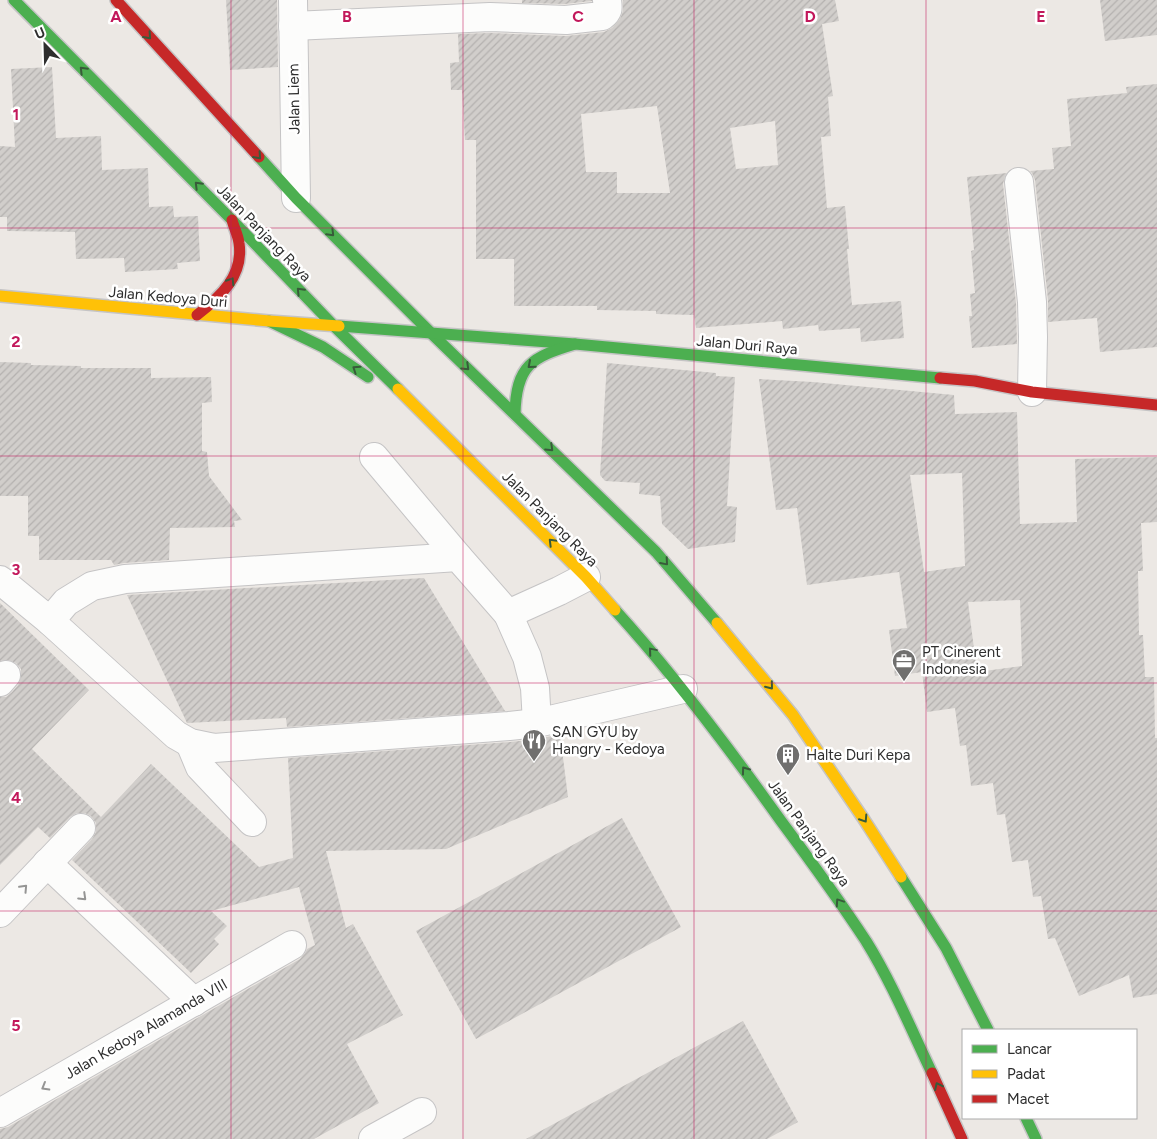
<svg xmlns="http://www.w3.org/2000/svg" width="1157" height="1139" font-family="Figtree,sans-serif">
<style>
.building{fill:url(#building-hatch);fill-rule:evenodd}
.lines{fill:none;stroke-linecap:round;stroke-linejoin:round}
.street-casing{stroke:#c5c4c5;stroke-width:30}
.fast-casing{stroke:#c5c4c5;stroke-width:14}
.slow-casing{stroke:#c5c4c5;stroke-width:14}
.jam-casing{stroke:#c5c4c5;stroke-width:14}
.street{stroke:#fcfcfb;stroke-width:28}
.fast{stroke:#4caf50;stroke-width:11}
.slow{stroke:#ffc107;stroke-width:11}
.jam{stroke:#c62828;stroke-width:11}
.oneway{stroke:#385b3a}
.oneway2{stroke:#959594}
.grid{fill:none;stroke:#c2185b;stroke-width:1;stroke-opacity:0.55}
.labels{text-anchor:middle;stroke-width:5;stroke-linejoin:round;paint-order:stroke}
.street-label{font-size:15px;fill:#2e2e2e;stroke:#fff}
.poi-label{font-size:15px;fill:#2e2e2e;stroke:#fff;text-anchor:start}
.grid-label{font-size:16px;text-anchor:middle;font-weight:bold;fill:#c2185b;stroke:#fff;stroke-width:5;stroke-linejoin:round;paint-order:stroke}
</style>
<defs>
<pattern id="building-hatch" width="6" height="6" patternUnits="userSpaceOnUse" patternTransform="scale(1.25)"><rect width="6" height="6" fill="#d1cecb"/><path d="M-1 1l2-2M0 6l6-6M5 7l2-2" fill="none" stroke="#b4b1af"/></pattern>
</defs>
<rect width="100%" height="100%" fill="#ece8e4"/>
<!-- building -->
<g class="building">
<path d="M226,0H277L278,67L230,70Z"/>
<path d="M522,0H592V1L565,4L522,3Z"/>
<path d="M623,0H835L839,21L822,24L833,96L828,97L831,136L821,137L827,208L845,206L849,249H847L852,305L901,301L904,338L861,342L860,328L819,331L818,325L783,329L782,321L696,328L694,315L656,314V311L597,310V306H514V259H476V140H465L462,90H451L450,63L459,62L458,34L490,33L566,36L604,32L612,28L620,19L623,11ZM657,106L670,193H617V172H586L581,114ZM775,121L778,165L736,169L730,128Z"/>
<path d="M1100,0H1157V35L1105,41Z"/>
<path d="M52,67L56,138L101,136L102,170L148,168L149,207L173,206L174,217L198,216L200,261L177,263L178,269L125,272L124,258L76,259L75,232L7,231V217H0V146L15,147L11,69Z"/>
<path d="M1157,84V347L1100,352L1097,318L1048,322V300L1035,180L1032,173L1030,171L1054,169L1052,148L1071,146L1067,99L1127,93L1126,87Z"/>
<path d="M1007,173L1005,176L1003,184L1016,303L1017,344L972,348L969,316H972L970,294L975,293L971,251L974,250L967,177Z"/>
<path d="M0,362L31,363V365L81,366V368H151V378L211,377L212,402L202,403V451L207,452L209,476L242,520L234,521L235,527L170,528L169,560L124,563L114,565L111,560H39V536H28V496H0Z"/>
<path d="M607,363L716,373V376L735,377L727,506L737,507L735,542L688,549L662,524L660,496L639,494L640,483L605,481L600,475Z"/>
<path d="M759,379L813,382L954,395L955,414L1017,412L1020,524L1077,522L1075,459L1157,457V522L1141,523L1143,571H1138L1139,635H1143L1145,677H1154L1155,738H1157V994L1133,998L1129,975L1079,996L1055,938L1048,939L1041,896L1033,897L1028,860L1012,862L1005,814L997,815L993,783L971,786L966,745L960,746L955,708L927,712L922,672L895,676L889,630L907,628L899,572L807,585L797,508L776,510ZM962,473L965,566L924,572L910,475ZM1020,600L1022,666L977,672L968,602Z"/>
<path d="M424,578L505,711L287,727L286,718L187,723L127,595Z"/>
<path d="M0,603L89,690L32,749L101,817L151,764L259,867L293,858L288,758L510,742L539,739L560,734L568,797L446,849L326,851L346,928L353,924L403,1015L347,1044L379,1103L314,1139H0V1129L8,1127L300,959L305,953L307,949L315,945L299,887L211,911L227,926L214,939L219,944L191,973L72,860L92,839L96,832V823L91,816L85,813H77L70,817L50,838L38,827L0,865V697H6L12,692L18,685L21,677V669L16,663L8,660L0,661Z"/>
<path d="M622,818L681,927L476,1039L416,931Z"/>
<path d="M743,1021L798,1122L767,1139H526Z"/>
</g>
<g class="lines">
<!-- street casing -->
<g class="street-casing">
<g id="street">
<path d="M293,0L296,198"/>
<path d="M293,26L490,17L566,20L602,16C609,11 608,8 607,0"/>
<path d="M1019,182L1032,302L1033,337L1032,392"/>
<path d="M374,457L458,557"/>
<path d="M0,580L50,621L176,735L190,743L214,748L509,726L537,723L683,689"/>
<path d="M508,614L527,657L535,688L537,723"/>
<path d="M50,621L66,602L92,586L125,579L458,557L508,614L559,591L586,577"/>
<path d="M0,682L6,675"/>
<path d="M190,743L200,767L252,822"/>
<path d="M47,863L194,1002"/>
<path d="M0,913L81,828"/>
<path d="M0,1113L292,945"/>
<path d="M373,1139L422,1112"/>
</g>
</g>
<!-- fast casing -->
<g class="fast-casing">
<g id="fast">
<path d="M14,0L232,220L334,326L398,389"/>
<path d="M259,157L296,198L431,333L656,552L717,623"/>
<path d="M269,321L323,347L368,377"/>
<path d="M339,326L575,344L940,378"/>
<path d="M515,414C516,365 532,357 575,344"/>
<path d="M615,610C675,676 729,748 781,821C810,860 839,900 866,941C892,983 911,1029 932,1073"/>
<path d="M901,877L946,948L988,1030"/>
<path d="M1026,1118L1036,1139"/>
</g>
</g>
<!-- slow casing -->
<g class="slow-casing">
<g id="slow">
<path d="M0,296L269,321L339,326"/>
<path d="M398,389L586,577L615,610"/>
<path d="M717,623L793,715L863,818L901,877"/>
</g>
</g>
<!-- jam casing -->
<g class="jam-casing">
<g id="jam">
<path d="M116,0L259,157"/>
<path d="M197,315C220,297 244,276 239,243C238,235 234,228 232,220"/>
<path d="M940,378L975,381L1032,392L1157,405"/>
<path d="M932,1073L962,1139"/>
</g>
</g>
<!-- street -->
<use href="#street" class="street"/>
<!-- fast -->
<use href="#fast" class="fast"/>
<!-- slow -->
<use href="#slow" class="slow"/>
<!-- jam -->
<use href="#jam" class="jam"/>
</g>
<!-- one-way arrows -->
<defs><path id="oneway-chevron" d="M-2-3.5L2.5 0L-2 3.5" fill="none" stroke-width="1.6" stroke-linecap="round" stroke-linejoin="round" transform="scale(1.25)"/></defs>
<g class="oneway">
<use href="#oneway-chevron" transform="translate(148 36) rotate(48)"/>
<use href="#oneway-chevron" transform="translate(83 70) rotate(-135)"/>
<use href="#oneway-chevron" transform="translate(258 156) rotate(48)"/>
<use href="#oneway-chevron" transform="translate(198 185) rotate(-135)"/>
<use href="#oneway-chevron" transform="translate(331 233) rotate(45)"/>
<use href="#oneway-chevron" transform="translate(231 281) rotate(-58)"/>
<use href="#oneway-chevron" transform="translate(300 291) rotate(-134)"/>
<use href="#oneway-chevron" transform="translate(531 365) rotate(139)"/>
<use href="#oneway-chevron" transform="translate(466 367) rotate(44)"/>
<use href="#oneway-chevron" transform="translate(356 369) rotate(-146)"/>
<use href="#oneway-chevron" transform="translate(550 448) rotate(44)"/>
<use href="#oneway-chevron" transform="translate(552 542) rotate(-135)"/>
<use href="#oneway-chevron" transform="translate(665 562) rotate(49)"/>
<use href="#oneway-chevron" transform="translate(652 651) rotate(-130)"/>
<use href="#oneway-chevron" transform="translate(770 686) rotate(51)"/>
<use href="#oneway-chevron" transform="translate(745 770) rotate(-126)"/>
<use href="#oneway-chevron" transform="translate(864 819) rotate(57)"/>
<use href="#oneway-chevron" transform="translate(839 902) rotate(-124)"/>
<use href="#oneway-chevron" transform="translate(938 1086) rotate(-115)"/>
</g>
<g class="oneway2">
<use href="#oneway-chevron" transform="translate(24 888) rotate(-47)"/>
<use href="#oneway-chevron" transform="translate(83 897) rotate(44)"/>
<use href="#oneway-chevron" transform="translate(45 1087) rotate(150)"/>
</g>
<!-- grid -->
<path class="grid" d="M231,0V1139M463,0V1139M694,0V1139M926,0V1139M0,228H1157M0,456H1157M0,683H1157M0,911H1157"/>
<!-- icons -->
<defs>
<g id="office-pin" transform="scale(1.25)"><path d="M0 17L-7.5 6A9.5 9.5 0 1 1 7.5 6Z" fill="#706f6e" stroke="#fff"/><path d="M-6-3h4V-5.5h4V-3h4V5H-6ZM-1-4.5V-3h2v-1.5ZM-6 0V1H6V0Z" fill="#fff"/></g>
<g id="restaurant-pin" transform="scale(1.25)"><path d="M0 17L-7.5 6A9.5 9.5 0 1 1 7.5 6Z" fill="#706f6e" stroke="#fff"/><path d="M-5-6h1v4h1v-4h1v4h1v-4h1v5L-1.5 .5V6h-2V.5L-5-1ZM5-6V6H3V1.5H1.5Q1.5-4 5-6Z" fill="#fff"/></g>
<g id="building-pin" transform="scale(1.25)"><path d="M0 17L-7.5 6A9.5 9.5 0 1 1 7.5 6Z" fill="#706f6e" stroke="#fff"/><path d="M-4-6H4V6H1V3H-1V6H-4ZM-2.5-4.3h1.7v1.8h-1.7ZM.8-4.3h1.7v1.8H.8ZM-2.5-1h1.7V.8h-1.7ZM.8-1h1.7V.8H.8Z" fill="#fff"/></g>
</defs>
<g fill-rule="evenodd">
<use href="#office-pin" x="904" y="661"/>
<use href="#restaurant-pin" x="534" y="741"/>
<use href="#building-pin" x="788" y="755"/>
</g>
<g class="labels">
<!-- street labels -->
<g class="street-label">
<text transform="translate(294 99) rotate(-91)" y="5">Jalan Liem</text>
<text transform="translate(264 233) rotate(46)" y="5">Jalan Panjang Raya</text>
<text transform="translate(168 297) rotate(5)" y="5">Jalan Kedoya Duri</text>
<text transform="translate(747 345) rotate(5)" y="5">Jalan Duri Raya</text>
<text transform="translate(550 519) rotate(45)" y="5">Jalan Panjang Raya</text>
<text transform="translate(809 833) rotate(54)" y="5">Jalan Panjang Raya</text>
<text transform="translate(146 1029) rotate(-30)" y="5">Jalan Kedoya Alamanda VIII</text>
</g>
<!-- poi labels -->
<g class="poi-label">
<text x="922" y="657">PT Cinerent<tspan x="922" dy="17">Indonesia</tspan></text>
<text x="552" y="737">SAN GYU by<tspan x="552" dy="17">Hangry - Kedoya</tspan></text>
<text x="806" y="760">Halte Duri Kepa</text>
</g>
</g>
<g class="grid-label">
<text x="116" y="22">A</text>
<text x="347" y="22">B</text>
<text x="578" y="22">C</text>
<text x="810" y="22">D</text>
<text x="1041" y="22">E</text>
<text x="16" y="120">1</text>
<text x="16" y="347">2</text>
<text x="16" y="575">3</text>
<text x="16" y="803">4</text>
<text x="16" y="1031">5</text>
</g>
<!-- legend -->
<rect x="962" y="1029" width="175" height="90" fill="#ffffff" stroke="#ababab"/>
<rect x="972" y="1045" width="25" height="8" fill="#4caf50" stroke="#ababab"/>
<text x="1007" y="1054" font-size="15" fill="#2e2e2e">Lancar</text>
<rect x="972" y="1070" width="25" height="8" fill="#ffc107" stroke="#ababab"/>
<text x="1007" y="1079" font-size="15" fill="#2e2e2e">Padat</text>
<rect x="972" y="1095" width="25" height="8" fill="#c62828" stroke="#ababab"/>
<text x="1007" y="1104" font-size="15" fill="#2e2e2e">Macet</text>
<!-- north arrow -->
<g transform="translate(45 45) rotate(337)" stroke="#ffffff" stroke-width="4" paint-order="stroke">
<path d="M0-4L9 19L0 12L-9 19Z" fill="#2e2e2e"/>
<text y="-8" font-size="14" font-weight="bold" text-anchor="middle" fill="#2e2e2e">U</text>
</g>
</svg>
